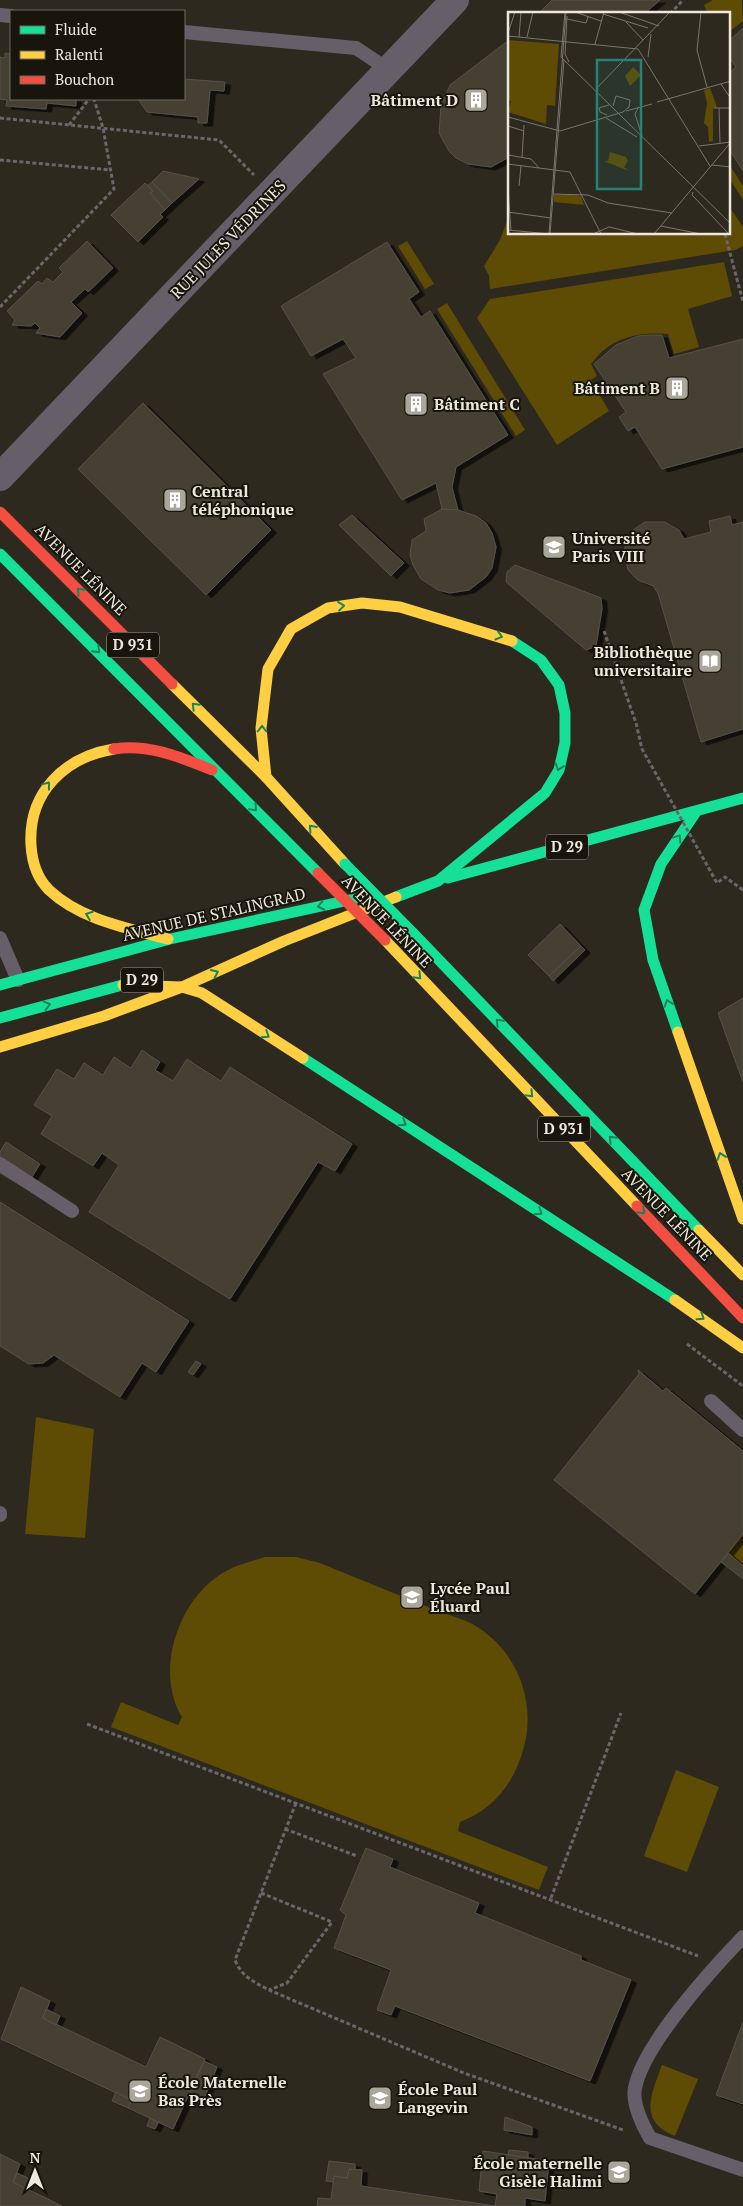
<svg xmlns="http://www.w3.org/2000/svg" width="743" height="2206" font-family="'PT Serif',serif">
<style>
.green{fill:#5e4b04}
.building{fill:#444031;stroke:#55524a;filter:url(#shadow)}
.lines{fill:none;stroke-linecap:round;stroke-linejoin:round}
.path{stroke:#6b666a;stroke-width:3;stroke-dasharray:4 2.5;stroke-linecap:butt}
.lane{stroke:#665f6a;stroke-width:14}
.street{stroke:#665f6a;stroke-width:28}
.fast{stroke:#16e098;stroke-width:11}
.slow{stroke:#ffcf43;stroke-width:11}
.jam{stroke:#f24e42;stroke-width:11}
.path-bridge{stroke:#6b666a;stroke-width:3;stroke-dasharray:4 2.5;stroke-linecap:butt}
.fast-bridge{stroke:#16e098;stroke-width:11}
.jam-bridge{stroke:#f24e42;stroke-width:11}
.oneway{stroke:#178559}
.labels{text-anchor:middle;stroke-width:4;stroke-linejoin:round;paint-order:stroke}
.shield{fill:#18150d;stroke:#ada99f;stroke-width:1}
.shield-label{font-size:15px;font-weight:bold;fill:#ede9dd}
.poi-label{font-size:16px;font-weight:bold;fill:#ede9dd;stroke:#18150d;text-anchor:start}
.street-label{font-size:16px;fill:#ede9dd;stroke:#18150d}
.inset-road{fill:none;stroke:#7a766b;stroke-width:1}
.view{fill:#258279;fill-opacity:0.15;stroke:#258279;stroke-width:2.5}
.inset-edge{fill:none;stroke:#ede9dd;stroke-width:2.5}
</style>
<defs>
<filter id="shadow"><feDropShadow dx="5.5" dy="3" stdDeviation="0" flood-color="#0009"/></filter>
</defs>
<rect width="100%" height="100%" fill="#2d291f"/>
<!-- green -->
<g class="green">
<path d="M713,0H742L743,21L729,32V14H708L704,5Z"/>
<path d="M729,164L743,186V200L729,178Z"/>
<path d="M729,206L743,227V246L735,250L490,289L489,276L484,266L500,240L509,216V234H729Z"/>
<path d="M407,241L434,284L425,289L398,246Z"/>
<path d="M724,262L732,296L688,309L699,347L674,354L668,334C647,332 621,335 604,350C599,353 595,360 591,364L597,376L591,380L609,411L557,445L477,318L490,299Z"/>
<path d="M447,303L525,430L516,436L437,309Z"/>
<path d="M36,1417L94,1429L85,1538L25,1534Z"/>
<path d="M743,1534V1566L728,1553Z"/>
<path d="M265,1557H296L320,1563C357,1578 395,1594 433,1609C447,1615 466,1619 479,1628C518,1654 536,1702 524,1747C515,1782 494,1809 460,1822L458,1831L548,1867L539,1890L111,1727L121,1702L178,1725L182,1717C153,1670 180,1594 228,1570C240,1564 253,1561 265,1557Z"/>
<path d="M676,1770L719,1787L687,1872L644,1856Z"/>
<path d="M662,2065L698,2079L675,2136C638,2121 651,2095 662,2065Z"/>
</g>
<!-- building -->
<g class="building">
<path d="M552,0H660L644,14H538Z"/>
<path d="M743,28V171L729,149V73L736,67L729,57V41Z"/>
<path d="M509,40V157L491,167L468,164L456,158L449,151L439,133L441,106L450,85Z"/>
<path d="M5,53L11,54V99H76V106L47,103L46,109L6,106L7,100L0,99V57L5,58Z"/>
<path d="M184,79L225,82L224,91L210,90L207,123H198V117L147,112L138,99H184Z"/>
<path d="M163,171L199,179L172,203L152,182Z"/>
<path d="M152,182L172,203L165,210L150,193L153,191L147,186Z"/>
<path d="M145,183L153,191L150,193L165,210L160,214L163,217L138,242L111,215Z"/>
<path d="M87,241L113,268L88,292L85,289L71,302L82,313L60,337L36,333L40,328L35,323L31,326L12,325L15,320L7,311L38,281L42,284L47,278L53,282L63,272L59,268Z"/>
<path d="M387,242L419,292L409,299L421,317L430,311L508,435L456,467L452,487L458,510L442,509L436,483L402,500L323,374L356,358L343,339L311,356L281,306Z"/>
<path d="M650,335H662L669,358L743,339V447L662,469L635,427L628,431L619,417L626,412L594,364L616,345L638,336Z"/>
<path d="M143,403L271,530L206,595L78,469Z"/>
<path d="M442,509L458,510L476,516L486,523L492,533L496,547L492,568L486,577L469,590L450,593L438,590L421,579L413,565L410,555L412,540L426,531L424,519Z"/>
<path d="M352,515L404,563L391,576L339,525Z"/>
<path d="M730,516L732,525L743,522V729L701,742L658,593L653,586L638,580L628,570L624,552L626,543L633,530L645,522H665L679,530L684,539L711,532L709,521Z"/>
<path d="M515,565L601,598L602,609L596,646L586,650L506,582L507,572Z"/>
<path d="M560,924L581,946L549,976L528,955Z"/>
<path d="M581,946L585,950L553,981L549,976Z"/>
<path d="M743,998V1082L718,1013Z"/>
<path d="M142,1050L160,1062L155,1070L173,1081L187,1059L221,1081L230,1067L352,1144L335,1171L318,1162L230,1299L89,1212L119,1165L102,1153L93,1166L41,1134L52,1116L34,1105L57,1069L74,1079L84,1063L103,1075L114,1057L131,1068Z"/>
<path d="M6,1142L40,1164L25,1188L0,1173V1152Z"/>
<path d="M0,1202L189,1321L156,1372L142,1363L120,1397L54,1355L43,1363L29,1364L0,1346Z"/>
<path d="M196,1361L201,1364L193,1375L188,1372Z"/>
<path d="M638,1370L663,1391L666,1388L743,1451V1534L695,1594L554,1480L639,1374Z"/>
<path d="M728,1553L743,1566V1579L721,1562Z"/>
<path d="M366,1848L393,1859L390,1867L479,1903L475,1913L581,1956V1960L631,1980L590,2081L395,2006L391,2015L377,2010L391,1970L334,1948L346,1915L340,1910Z"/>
<path d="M21,1987L50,2001L43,2018L146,2067L160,2037L205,2059L173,2129L128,2108L131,2100L1,2039Z"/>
<path d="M46,2009L60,2016L56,2025L43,2018Z"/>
<path d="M743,2022V2104L716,2095Z"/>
<path d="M204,2061L217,2067L203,2101L189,2095Z"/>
<path d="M116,2092L131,2100L128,2108L112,2101Z"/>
<path d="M505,2117L532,2127V2135L504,2130Z"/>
<path d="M150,2118L158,2123L155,2129L147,2126Z"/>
<path d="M509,2150L528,2152V2158L508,2155Z"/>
<path d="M483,2151L549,2161L545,2201L525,2198V2206H317L318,2198L331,2199L334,2176L347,2178L349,2169L362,2170L361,2186L495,2206L497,2194L479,2191Z"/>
<path d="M0,2154L20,2164L13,2182L62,2206H0Z"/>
<path d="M329,2161L355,2164V2170L349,2169L347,2178L334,2176L333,2182L326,2181Z"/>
<path d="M17,2173L30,2179L26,2189L13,2182Z"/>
</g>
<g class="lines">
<!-- path -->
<g class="path">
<path d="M670,14L683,0"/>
<path d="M0,118L219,140L254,175"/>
<path d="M69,125L89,99"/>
<path d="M0,160L111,170"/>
<path d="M725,234L743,302"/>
<path d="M0,307L114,189L103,128L94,99"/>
<path d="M687,1344L743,1386"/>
<path d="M87,1724L698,1956"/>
<path d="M296,1803L235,1960C241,1976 254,1982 269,1990L464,2073L623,2130"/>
<path d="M285,1829L357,1856"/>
<path d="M261,1893L332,1922L287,1983L269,1990"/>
<path d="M551,1898L621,1713"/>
</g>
<!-- lane -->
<g class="lane">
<path d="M0,15L11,16"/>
<path d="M184,32L356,48L389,70"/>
<path d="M0,938L18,980"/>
<path d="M0,1164L72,1211"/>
<path d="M711,1401L743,1430"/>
<path d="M0,1513V1515"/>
<path d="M743,1937C712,1969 643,2045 635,2088C632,2104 642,2124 650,2138L743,2170"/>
</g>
<!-- street -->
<path class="street" d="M0,477L455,0"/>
<!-- fast -->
<g class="fast">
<path d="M0,554L318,873"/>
<path d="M448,878L743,798"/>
<path d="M396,897L438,881L545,793L559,770L565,743V713L559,685L541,660L512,641"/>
<path d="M413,933L699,1230"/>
<path d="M0,985L170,939L354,899"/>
<path d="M0,1018L141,980"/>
<path d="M678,1032L653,960L644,910L661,864L696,812"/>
<path d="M303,1058L675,1300"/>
</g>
<!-- slow -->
<g class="slow">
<path d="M172,684L266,777L345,864"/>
<path d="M114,749C65,757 28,792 31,845C32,862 37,878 49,890C81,920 127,928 168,939"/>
<path d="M266,777L261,728L268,669L291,629L328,608L362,603L400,607L512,641"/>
<path d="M385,940L637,1206"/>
<path d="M123,985L182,987L202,993L303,1058"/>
<path d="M678,1032L743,1219"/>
<path d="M0,1047L104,1016L182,987L284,941L396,897"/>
<path d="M699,1230L743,1275"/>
<path d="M675,1300L743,1348"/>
</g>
<!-- jam -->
<g class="jam">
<path d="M0,512L172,684"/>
<path d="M114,749C148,743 182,758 212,770"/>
<path d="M637,1206L743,1318"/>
</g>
<!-- path-bridge -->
<path class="path-bridge" d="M604,631L636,723L642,749L717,883L725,877L743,890"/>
<!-- fast-bridge -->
<path class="fast-bridge" d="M345,864L413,933"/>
<!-- jam-bridge -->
<path class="jam-bridge" d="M318,873L385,940"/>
</g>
<!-- one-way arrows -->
<defs><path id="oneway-chevron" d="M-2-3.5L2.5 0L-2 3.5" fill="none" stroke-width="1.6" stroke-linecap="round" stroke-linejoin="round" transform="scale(1.25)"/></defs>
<g class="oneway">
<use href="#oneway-chevron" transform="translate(80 591) rotate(-135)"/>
<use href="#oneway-chevron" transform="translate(341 606) rotate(-7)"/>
<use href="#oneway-chevron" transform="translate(499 636) rotate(17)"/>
<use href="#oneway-chevron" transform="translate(97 650) rotate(45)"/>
<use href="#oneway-chevron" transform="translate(195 706) rotate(-135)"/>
<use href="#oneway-chevron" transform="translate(262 729) rotate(-90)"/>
<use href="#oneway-chevron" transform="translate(559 767) rotate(109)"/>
<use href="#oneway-chevron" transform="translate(47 785) rotate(-53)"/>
<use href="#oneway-chevron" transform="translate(254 808) rotate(46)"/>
<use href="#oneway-chevron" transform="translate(312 828) rotate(-132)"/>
<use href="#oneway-chevron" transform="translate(678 838) rotate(-56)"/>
<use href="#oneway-chevron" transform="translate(321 906) rotate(168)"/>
<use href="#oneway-chevron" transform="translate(89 915) rotate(-159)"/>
<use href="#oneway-chevron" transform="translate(215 973) rotate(-24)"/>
<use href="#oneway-chevron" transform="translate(418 976) rotate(46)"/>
<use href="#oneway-chevron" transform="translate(668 1003) rotate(-109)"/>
<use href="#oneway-chevron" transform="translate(47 1005) rotate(-15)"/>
<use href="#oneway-chevron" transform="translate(499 1022) rotate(-134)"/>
<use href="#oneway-chevron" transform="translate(266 1035) rotate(33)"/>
<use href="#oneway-chevron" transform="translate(530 1094) rotate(46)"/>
<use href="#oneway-chevron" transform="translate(403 1123) rotate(33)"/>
<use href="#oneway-chevron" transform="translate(612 1139) rotate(-134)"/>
<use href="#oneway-chevron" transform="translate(721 1156) rotate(-109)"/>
<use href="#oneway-chevron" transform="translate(642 1211) rotate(46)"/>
<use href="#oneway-chevron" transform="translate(539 1212) rotate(33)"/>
<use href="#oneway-chevron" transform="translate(701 1317) rotate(33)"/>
</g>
<!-- icons -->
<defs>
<g id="building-square" transform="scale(1.25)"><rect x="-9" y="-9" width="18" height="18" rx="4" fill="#aaa69a" stroke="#18150d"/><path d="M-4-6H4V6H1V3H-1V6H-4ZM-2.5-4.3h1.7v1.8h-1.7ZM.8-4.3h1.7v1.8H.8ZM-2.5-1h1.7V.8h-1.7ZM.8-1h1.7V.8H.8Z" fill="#fff"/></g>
<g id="university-square" transform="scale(1.25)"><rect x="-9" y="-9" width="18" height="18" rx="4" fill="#aaa69a" stroke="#18150d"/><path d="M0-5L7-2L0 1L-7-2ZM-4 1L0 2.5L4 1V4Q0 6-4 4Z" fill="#fff"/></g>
<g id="library-square" transform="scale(1.25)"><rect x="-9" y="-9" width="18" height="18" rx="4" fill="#aaa69a" stroke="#18150d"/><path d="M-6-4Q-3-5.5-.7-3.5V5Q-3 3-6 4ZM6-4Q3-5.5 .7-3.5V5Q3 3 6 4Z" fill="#fff"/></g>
<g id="school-square" transform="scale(1.25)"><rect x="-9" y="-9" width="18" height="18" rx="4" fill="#aaa69a" stroke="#18150d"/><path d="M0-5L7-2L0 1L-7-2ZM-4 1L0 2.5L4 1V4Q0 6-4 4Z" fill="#fff"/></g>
</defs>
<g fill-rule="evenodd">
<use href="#building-square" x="476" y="100"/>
<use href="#building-square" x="677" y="388"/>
<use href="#building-square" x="416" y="404"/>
<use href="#building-square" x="175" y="500"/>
<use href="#university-square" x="554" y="547"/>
<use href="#library-square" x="710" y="661"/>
<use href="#school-square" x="412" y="1597"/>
<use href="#school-square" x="140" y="2091"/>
<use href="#school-square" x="380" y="2098"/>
<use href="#school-square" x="619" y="2172"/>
</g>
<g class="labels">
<!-- shield labels -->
<g class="shield">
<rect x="107" y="632.5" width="52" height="25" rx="4"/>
<rect x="546" y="834.5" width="42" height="25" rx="4"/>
<rect x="121" y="967.5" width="42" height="25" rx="4"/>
<rect x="538" y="1116.5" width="52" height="25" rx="4"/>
</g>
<g class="shield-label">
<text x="133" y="650">D 931</text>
<text x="567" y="852">D 29</text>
<text x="142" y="985">D 29</text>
<text x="564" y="1134">D 931</text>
</g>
<!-- poi labels -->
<g class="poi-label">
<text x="458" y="106" text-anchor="end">Bâtiment D</text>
<text x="660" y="394" text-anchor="end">Bâtiment B</text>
<text x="434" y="410">Bâtiment C</text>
<text x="192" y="497">Central<tspan x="192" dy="18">téléphonique</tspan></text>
<text x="572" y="544">Université<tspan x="572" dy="18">Paris VIII</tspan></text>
<text x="692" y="658" text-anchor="end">Bibliothèque<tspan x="692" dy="18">universitaire</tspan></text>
<text x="430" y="1594">Lycée Paul<tspan x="430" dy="18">Éluard</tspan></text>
<text x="158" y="2088">École Maternelle<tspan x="158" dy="18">Bas Près</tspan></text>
<text x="398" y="2095">École Paul<tspan x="398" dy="18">Langevin</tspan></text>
<text x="602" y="2169" text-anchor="end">École maternelle<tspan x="602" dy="18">Gisèle Halimi</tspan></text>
</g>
<!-- street labels -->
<g class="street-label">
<text transform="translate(228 239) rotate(-46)" y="6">RUE JULES VÉDRINES</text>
<text transform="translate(81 569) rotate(45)" y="6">AVENUE LÉNINE</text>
<text transform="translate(214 914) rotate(-13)" y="6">AVENUE DE STALINGRAD</text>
<text transform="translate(387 921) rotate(46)" y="6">AVENUE LÉNINE</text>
<text transform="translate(667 1214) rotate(46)" y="6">AVENUE LÉNINE</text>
</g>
</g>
<!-- overview -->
<g transform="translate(508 12)">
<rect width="222" height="222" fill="#2d291f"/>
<path d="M0,28L51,32L47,94L39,93L38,112L0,100L3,89L0,88ZM125,55L133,63L122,74L117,64ZM202,76L209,95L205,97V129L201,130L200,115L196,111L199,91L196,78ZM102,140L118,145L120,149L116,155L121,159L96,149H100ZM57,182L73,184L76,193L46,190V183Z" fill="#5e4b04"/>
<path class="inset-road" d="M57,0L53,45L223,212M67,0L93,9M111,0L151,14M193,0L189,38L199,75M95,2L140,16M59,4L57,42L61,50M59,7L78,11L80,5M118,10L135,28M0,21L7,0M0,24L130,37L202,154M11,25L13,0M19,25L25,0M87,32L96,0M140,45L143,22M213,72L223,87M88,77L162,0M149,90L223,69M130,96L127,102L134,124M206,96H223M211,96L212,131M118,99L144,92M99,103L92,100L91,96L101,93M0,105L52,119L115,100L121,95L122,88L108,84L105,94M98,106L129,125M0,114L16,119M191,134L223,130M0,143L23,147L31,156M14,145L16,113M0,152L62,160L93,222M204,153L223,155M11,174L13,154M0,176L3,219M185,180L184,183L221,222M45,182L80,183L100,191L164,201M0,200L43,206M153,214L193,222M0,218L42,222M41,222L58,0M42,222L56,48M85,222L101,215L130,222M146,222L223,130"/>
<path class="view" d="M89,48H133V177H89Z"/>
<rect width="222" height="222" class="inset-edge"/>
</g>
<!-- legend -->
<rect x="10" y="10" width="175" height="90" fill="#18150d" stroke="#6d6a60"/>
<rect x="20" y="26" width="25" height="8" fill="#16e098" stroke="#6d6a60"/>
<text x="55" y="35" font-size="15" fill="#ede9dd">Fluide</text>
<rect x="20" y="51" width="25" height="8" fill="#ffcf43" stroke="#6d6a60"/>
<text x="55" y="60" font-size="15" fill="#ede9dd">Ralenti</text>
<rect x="20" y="76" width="25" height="8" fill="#f24e42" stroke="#6d6a60"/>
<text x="55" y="85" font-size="15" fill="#ede9dd">Bouchon</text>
<!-- north arrow -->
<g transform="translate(35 2171)" stroke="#18150d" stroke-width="4" paint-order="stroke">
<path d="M0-4L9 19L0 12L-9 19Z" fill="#ede9dd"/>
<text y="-8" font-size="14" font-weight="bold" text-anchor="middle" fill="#ede9dd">N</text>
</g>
</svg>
